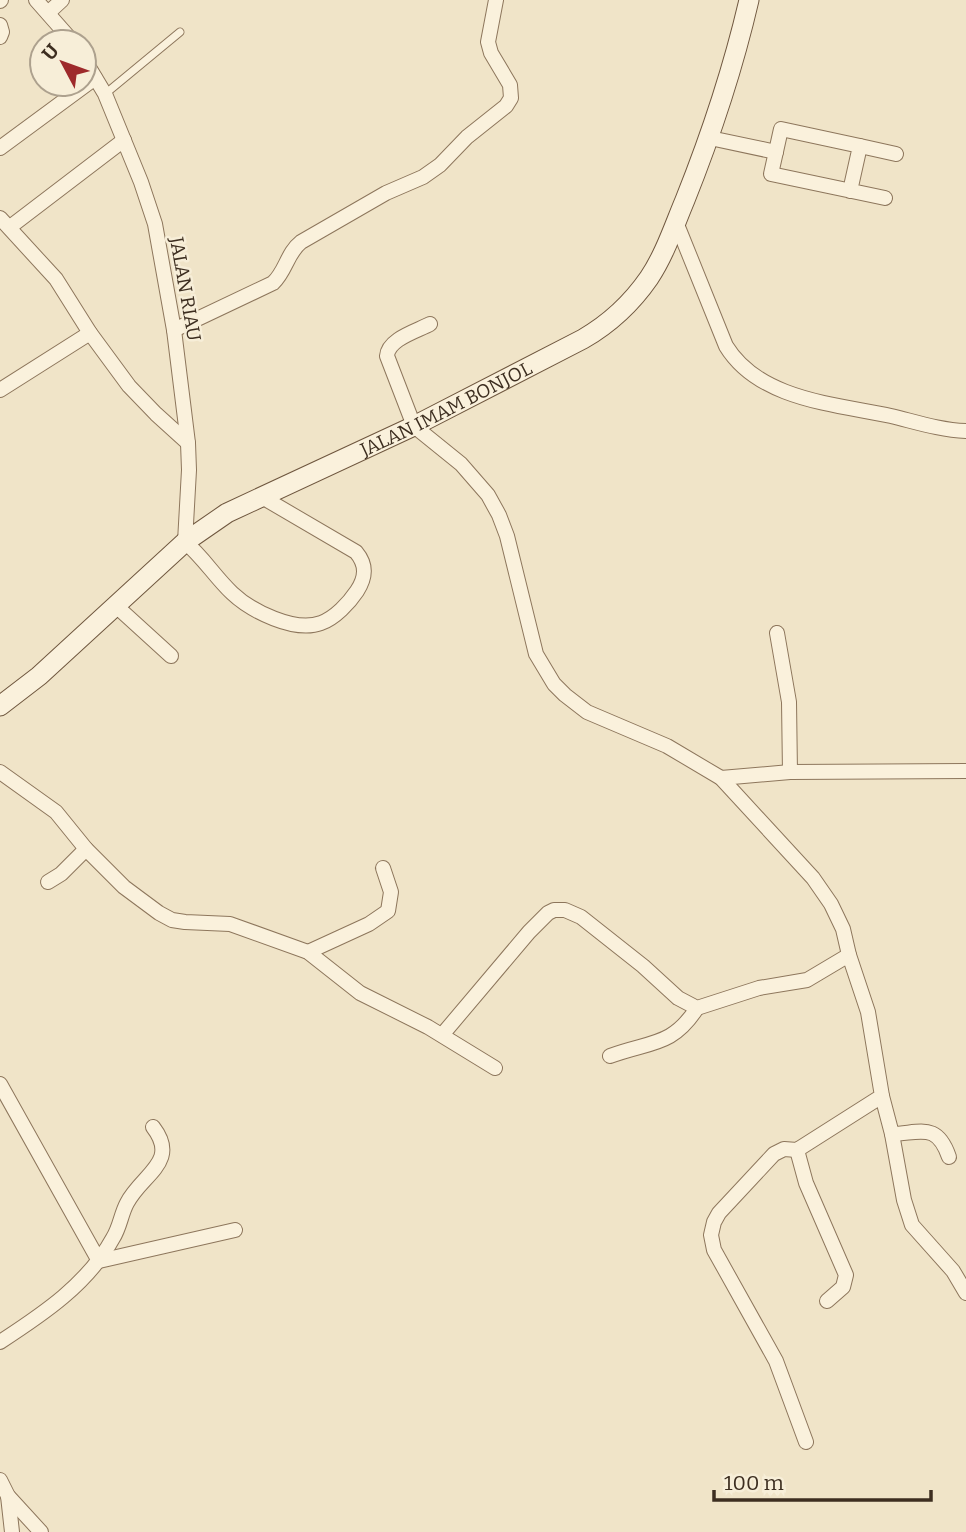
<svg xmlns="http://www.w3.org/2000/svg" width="966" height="1532" font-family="Bitter,serif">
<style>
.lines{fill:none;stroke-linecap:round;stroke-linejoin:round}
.lane-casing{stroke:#8d765c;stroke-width:9}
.street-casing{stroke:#8d765c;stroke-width:16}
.secondary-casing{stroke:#6f573f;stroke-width:21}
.lane{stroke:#faf1dc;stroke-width:7}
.street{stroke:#faf1dc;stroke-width:14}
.secondary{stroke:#faf1dc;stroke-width:19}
.labels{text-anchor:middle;stroke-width:5;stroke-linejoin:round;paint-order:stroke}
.street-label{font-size:19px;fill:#3d2e20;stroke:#f7eed8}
</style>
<rect width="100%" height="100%" fill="#f0e4c8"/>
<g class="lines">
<!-- lane casing -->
<g class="lane-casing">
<path id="lane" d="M105,94L180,32"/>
</g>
<!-- street casing -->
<g class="street-casing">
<g id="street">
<path d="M36,0L73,42"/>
<path d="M0,1L1,0"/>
<path d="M48,13L62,0"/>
<path d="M0,25L2,32L0,37"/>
<path d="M84,59L105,94L141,182L155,224L174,330L188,443L189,470L185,542C203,557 215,577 232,593C251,611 295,633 321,623C335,618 349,603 357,591C366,577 367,565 356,552L262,497"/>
<path d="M710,138L776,152"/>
<path d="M860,146L896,154"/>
<path d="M0,148L95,78"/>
<path d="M850,191L860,146L781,129L771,174L885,198"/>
<path d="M0,218L56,279L90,333L129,386L156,414L188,443"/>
<path d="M676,222L726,346C759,400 835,404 891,416C916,422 940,430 966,431"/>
<path d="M10,227L124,140"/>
<path d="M430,324C417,331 388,339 387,356L414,426L461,464L488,495L499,515L507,536L536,654L554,684L565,695L587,712L667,746L721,778L813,878L831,904L843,929L849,955L868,1012L882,1096L797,1150L784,1149L774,1154L719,1213L714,1222L711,1235L714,1250L776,1361L806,1442"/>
<path d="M174,330L273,283C286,271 287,253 301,242L386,193L423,177L440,165L467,137L506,106L511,98L510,85L491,53L488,42L496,0"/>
<path d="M0,390L90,333"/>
<path d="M115,605L171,656"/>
<path d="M777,633L789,702L790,772"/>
<path d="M0,772L56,812L86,849L124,887L159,913L172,920L185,922L230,924L308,952L360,993L428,1027L495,1068"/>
<path d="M721,778L790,772L966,771"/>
<path d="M48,882L61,874L86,849"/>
<path d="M308,952L369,924L388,911L391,892L383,868"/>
<path d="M442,1035L529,932L548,913L554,910H565L581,917L643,966L678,998L697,1008L759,988L807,980L849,955"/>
<path d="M610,1056C650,1041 672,1047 697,1008"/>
<path d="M0,1084L99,1261L235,1230"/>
<path d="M882,1096L892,1134C921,1133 937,1122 949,1157"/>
<path d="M892,1134L904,1200L912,1225L953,1271L966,1293"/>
<path d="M797,1150L806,1183L846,1275L843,1287L827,1301"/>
<path d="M0,1342C43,1314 88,1284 113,1238C120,1227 121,1214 127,1203C142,1174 180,1162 153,1127"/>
<path d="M0,1480L8,1496L41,1532"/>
<path d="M8,1496L12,1532"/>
</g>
</g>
<!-- secondary casing -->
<g class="secondary-casing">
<g id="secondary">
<path id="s1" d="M0,706L39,676L185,542L227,513L414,426L583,339C609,324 631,304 649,278C665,254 674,226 685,200C711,135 733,69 749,0"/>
</g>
</g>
<!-- lane -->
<use href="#lane" class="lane"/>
<!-- street -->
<use href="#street" class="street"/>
<!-- secondary -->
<use href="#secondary" class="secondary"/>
</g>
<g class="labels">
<!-- street labels -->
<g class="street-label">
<text transform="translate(186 289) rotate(80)" y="7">JALAN RIAU</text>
<text dy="7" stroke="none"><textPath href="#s1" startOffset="541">JALAN IMAM BONJOL</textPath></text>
</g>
</g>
<!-- north arrow -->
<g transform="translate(63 63) rotate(311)"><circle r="33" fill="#f7eed8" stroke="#ada18e" stroke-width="2"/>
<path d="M0-5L12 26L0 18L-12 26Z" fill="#9e2a2b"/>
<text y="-10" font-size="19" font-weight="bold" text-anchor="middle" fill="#3d2e20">U</text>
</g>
<!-- scale -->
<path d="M714 1490v10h217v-10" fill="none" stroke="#3d2e20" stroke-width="3.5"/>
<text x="724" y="1490" font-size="21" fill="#3d2e20" stroke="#f7eed8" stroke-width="5" paint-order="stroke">100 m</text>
</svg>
